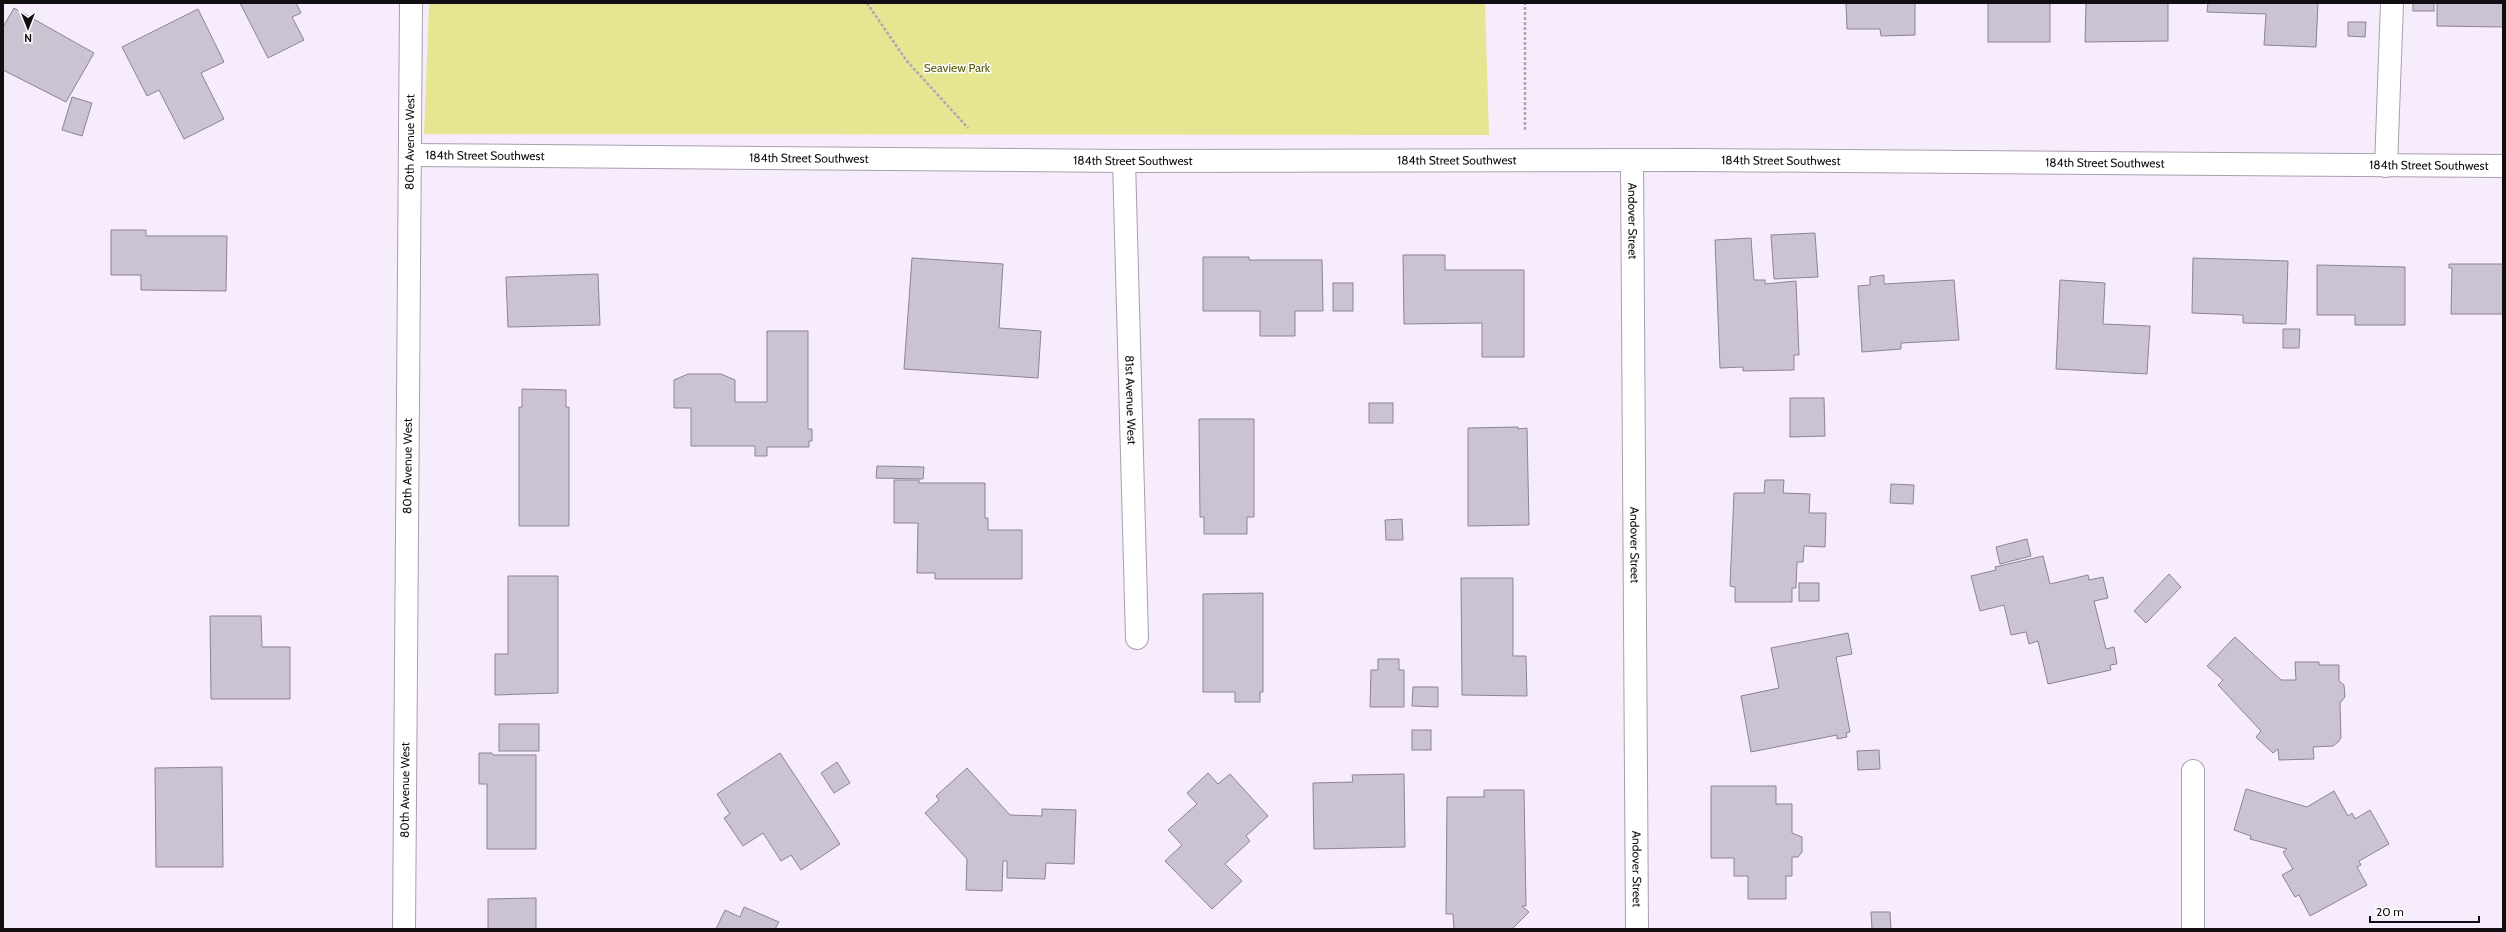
<svg xmlns="http://www.w3.org/2000/svg" width="2506" height="932" font-family="Cabin,sans-serif">
<style>
.green{fill:#e5e592}
.building{fill:#ccc3d2;stroke:#8d8493}
.lines{fill:none;stroke-linecap:round;stroke-linejoin:round}
.minor-casing{stroke:#a89fae;stroke-width:24}
.path{stroke:#afa7b3;stroke-width:2.5;stroke-dasharray:3 2;stroke-linecap:butt}
.minor{stroke:#fff;stroke-width:22}
.labels{text-anchor:middle;stroke-width:3;stroke-linejoin:round;paint-order:stroke}
.park-label{font-size:12px;fill:#5b590b;stroke:#fefefe}
.street-label{font-size:12px;fill:#110e13;stroke:#fefefe}
</style>
<rect width="100%" height="100%" fill="#f6ecfc"/>
<!-- green -->
<path class="green" d="M429,3H1485L1489,135L424,134Z"/>
<!-- building -->
<g class="building">
<path d="M240,3H296L301,13L292,17L304,40L268,58Z"/>
<path d="M1915,3V35L1881,36L1880,29H1847L1846,3Z"/>
<rect x="1988" y="3" width="62" height="39"/>
<path d="M2086,3H2168V41L2085,42Z"/>
<path d="M2208,3H2318L2316,47L2264,45L2266,14L2207,12Z"/>
<rect x="2413" y="3" width="21" height="8"/>
<path d="M2437,3H2503V27L2437,26Z"/>
<path d="M14,8L94,53L66,102L3,70V27Z"/>
<path d="M198,9L224,62L201,73L224,119L184,139L159,90L147,96L122,47Z"/>
<path d="M2348,22H2366L2365,37L2348,36Z"/>
<path d="M72,97L92,103L82,136L62,130Z"/>
<path d="M111,230H146V236H227L226,291L141,290V275H111Z"/>
<path d="M1815,233L1818,277L1774,279L1771,235Z"/>
<path d="M1751,238L1754,280H1765V284L1796,281L1799,355H1794V370L1743,371V367L1720,368L1715,240Z"/>
<path d="M1403,255H1445V270H1524V357H1482V323L1404,324Z"/>
<path d="M1203,257H1249V260H1322L1323,311H1295V336H1260V311H1203Z"/>
<path d="M912,258L1003,264L999,328L1041,331L1038,378L904,369Z"/>
<path d="M2193,258L2288,261L2286,324L2243,323V315L2192,313Z"/>
<path d="M2449,264H2503V314H2451L2452,268H2449Z"/>
<path d="M2317,265L2405,267V325H2355V315H2317Z"/>
<path d="M598,274L600,325L508,327L506,277Z"/>
<path d="M1884,275V284L1954,280L1959,340L1901,343V349L1862,352L1858,286L1870,285V277Z"/>
<path d="M2060,280L2105,283L2103,324L2150,326L2147,374L2056,369Z"/>
<rect x="1333" y="283" width="20" height="28"/>
<path d="M2283,329H2300L2299,348H2283Z"/>
<path d="M767,331H808V429H812V441H809V447H767V456H755V446H691V408H674V380L688,374H721L735,380V402H767Z"/>
<path d="M522,389L566,390V407H569V526H519V407H522Z"/>
<path d="M1790,398H1824L1825,436L1790,437Z"/>
<rect x="1369" y="403" width="24" height="20"/>
<path d="M1199,419H1254V517H1247V534H1204V517H1200Z"/>
<path d="M1518,427V429L1527,428L1529,525L1468,526V428Z"/>
<path d="M877,466L924,467L923,479L876,478Z"/>
<path d="M894,480H919V483H985V518H988V530H1022V579H935V573H917L918,523H894Z"/>
<path d="M1765,480H1784L1783,493L1810,494L1809,513H1826L1825,547L1804,546L1803,562H1797L1796,588H1792V602H1735V587L1730,586L1734,493H1764Z"/>
<path d="M1891,484L1914,485L1913,504L1890,503Z"/>
<path d="M1402,519L1403,540H1386L1385,520Z"/>
<path d="M2027,539L2031,556L2000,564L1996,547Z"/>
<path d="M2043,556L2050,584L2088,575L2089,580L2103,577L2108,598L2094,601L2106,649L2114,647L2117,664L2110,665L2111,670L2048,684L2038,641L2029,644L2026,632L2011,635L2004,605L1980,611L1971,576L1996,570L1995,567Z"/>
<path d="M2169,574L2181,587L2146,623L2134,611Z"/>
<path d="M508,576H558V693L495,695V654H508Z"/>
<path d="M1461,578H1513V656H1526L1527,696L1462,695Z"/>
<rect x="1799" y="583" width="20" height="18"/>
<path d="M1263,593V692H1260V702H1235V692H1203V594Z"/>
<path d="M210,616H261L262,647H290V699H211Z"/>
<path d="M1848,633L1852,654L1836,657L1850,732L1846,733L1847,737L1837,739V735L1751,752L1741,696L1779,688L1771,648Z"/>
<path d="M2235,637L2281,680H2296L2295,662H2319V665H2339V681L2344,685L2345,697L2340,703L2341,738L2338,742L2333,746L2313,747L2314,759L2279,760L2278,749L2273,753L2256,737L2261,731L2218,685L2223,680L2207,666Z"/>
<path d="M1378,659H1399V670H1404V707H1370L1371,670H1378Z"/>
<path d="M1413,687H1438V707L1412,706Z"/>
<rect x="499" y="724" width="40" height="27"/>
<rect x="1412" y="730" width="19" height="20"/>
<path d="M1879,750L1880,769L1858,770L1857,751Z"/>
<path d="M479,753H492L493,755H536V849H487V784H479Z"/>
<path d="M780,753L840,844L801,870L791,855L781,861L763,833L743,846L724,818L730,814L717,794Z"/>
<path d="M837,762L850,783L834,793L821,773Z"/>
<path d="M222,767L223,867H156L155,768Z"/>
<path d="M967,768L1010,815L1042,816V809L1076,810L1074,864L1046,863L1045,879L1007,878V861H1003L1002,891L966,890L967,859L925,813L939,800L936,796Z"/>
<path d="M1208,773L1218,784L1230,774L1268,816L1246,836L1250,841L1225,864L1242,881L1212,909L1165,861L1182,845L1168,830L1197,804L1187,793Z"/>
<path d="M1404,774L1405,847L1314,849L1313,783L1353,782L1352,775Z"/>
<path d="M1711,786H1776V804H1792V833L1802,837V852L1798,857H1792V876H1786V899H1748V876H1734V858H1711Z"/>
<path d="M2246,789L2307,807L2334,791L2348,816L2352,813L2355,819L2370,810L2389,844L2359,861L2361,865L2357,867L2367,885L2310,916L2299,895L2295,897L2282,875L2293,869L2283,852L2287,849L2250,839L2251,836L2234,830Z"/>
<path d="M1484,790H1524L1526,906H1522L1529,912L1512,929H1454L1453,914H1446L1447,797H1484Z"/>
<path d="M536,898V929H488V899Z"/>
<path d="M744,907L779,922L775,929H716L725,910L740,917Z"/>
<path d="M1871,912H1890L1891,929H1872Z"/>
</g>
<g class="lines">
<!-- minor casing -->
<g class="minor-casing">
<g id="minor">
<path id="s1" d="M410,155L1124,161L1695,160L2503,166"/>
<path id="s2" d="M1632,160L1637,929"/>
<path id="s3" d="M1124,161L1137,638"/>
<path d="M2386,166L2392,3"/>
<path id="s4" d="M404,929L411,3"/>
<path d="M2193,929V771"/>
</g>
</g>
<!-- path -->
<g class="path">
<path d="M867,3L906,60L968,128"/>
<path d="M1525,130V3"/>
</g>
<!-- minor -->
<use href="#minor" class="minor"/>
</g>
<g class="labels">
<!-- park labels -->
<g class="park-label">
<text x="957" y="72">Seaview Park</text>
</g>
<!-- street labels -->
<g class="street-label">
<text dy="4" stroke="none"><textPath href="#s4" startOffset="787">80th Avenue West</textPath></text>
<text dy="4" stroke="none"><textPath href="#s1" startOffset="75">184th Street Southwest</textPath></text>
<text dy="4" stroke="none"><textPath href="#s1" startOffset="399">184th Street Southwest</textPath></text>
<text dy="4" stroke="none"><textPath href="#s1" startOffset="1047">184th Street Southwest</textPath></text>
<text dy="4" stroke="none"><textPath href="#s1" startOffset="723">184th Street Southwest</textPath></text>
<text dy="4" stroke="none"><textPath href="#s1" startOffset="1371">184th Street Southwest</textPath></text>
<text dy="4" stroke="none"><textPath href="#s1" startOffset="1695">184th Street Southwest</textPath></text>
<text dy="4" stroke="none"><textPath href="#s1" startOffset="2019">184th Street Southwest</textPath></text>
<text dy="4" stroke="none"><textPath href="#s2" startOffset="61">Andover Street</textPath></text>
<text dy="4" stroke="none"><textPath href="#s3" startOffset="239">81st Avenue West</textPath></text>
<text dy="4" stroke="none"><textPath href="#s4" startOffset="463">80th Avenue West</textPath></text>
<text dy="4" stroke="none"><textPath href="#s2" startOffset="385">Andover Street</textPath></text>
<text dy="4" stroke="none"><textPath href="#s4" startOffset="139">80th Avenue West</textPath></text>
<text dy="4" stroke="none"><textPath href="#s2" startOffset="709">Andover Street</textPath></text>
</g>
</g>
<!-- border -->
<rect width="2506" height="932" fill="none" stroke="#110e13" stroke-width="8"/>
<!-- north arrow -->
<g transform="translate(28 28) rotate(180)" stroke="#fefefe" stroke-width="3" paint-order="stroke">
<path d="M0-3L7 15L0 10L-7 15Z" fill="#110e13"/>
<text y="-6" font-size="11" font-weight="bold" text-anchor="middle" fill="#110e13">N</text>
</g>
<!-- scale -->
<path d="M2370 916v6h109v-6" fill="none" stroke="#110e13" stroke-width="2"/>
<text x="2376" y="916" font-size="12" fill="#110e13" stroke="#fefefe" stroke-width="3" paint-order="stroke">20 m</text>
</svg>
